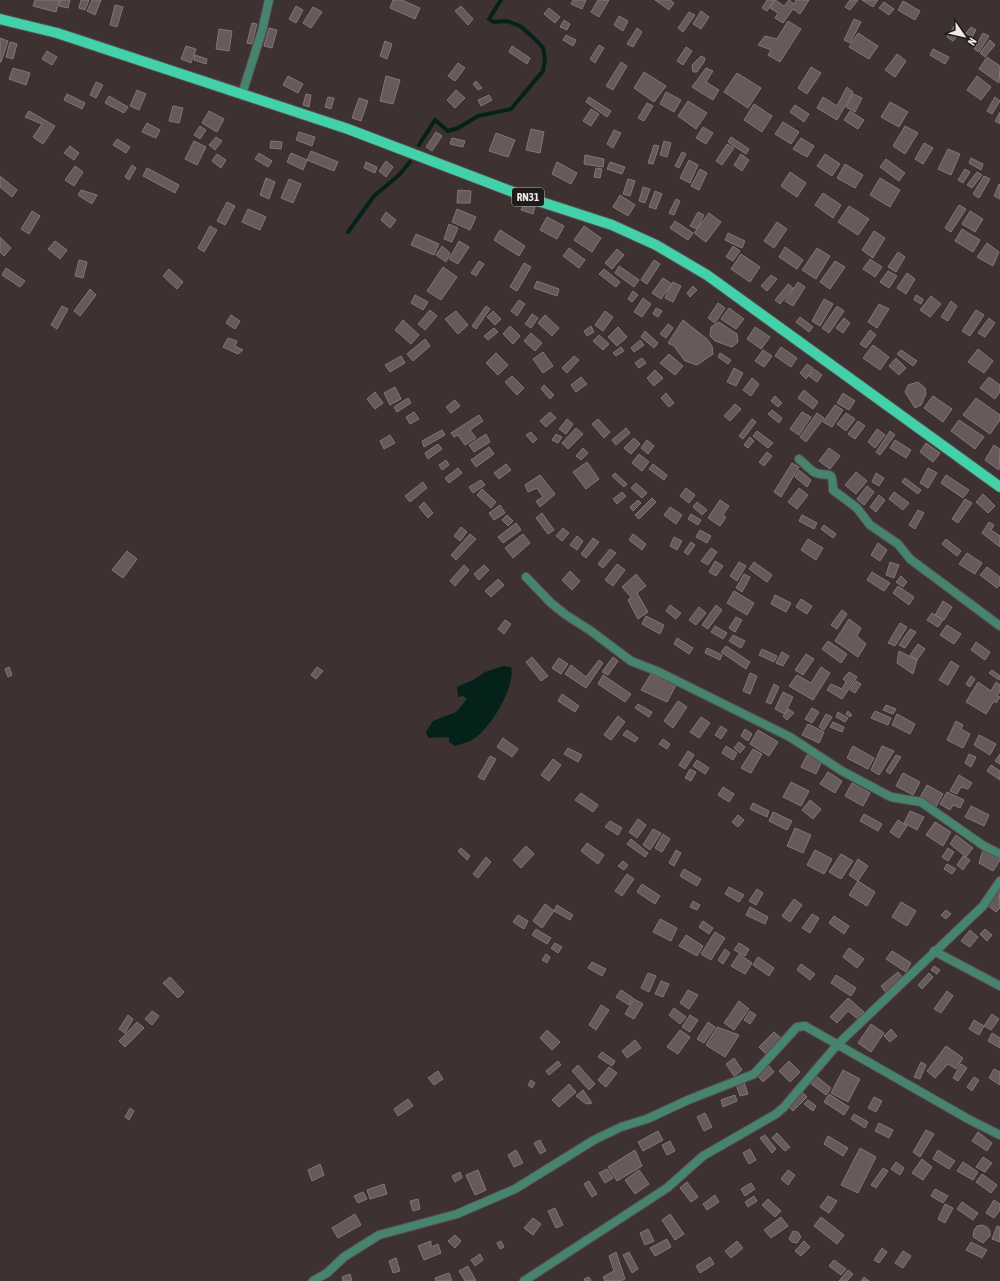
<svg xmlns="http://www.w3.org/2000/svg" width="1000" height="1281" font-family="'Asap Condensed',sans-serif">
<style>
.water{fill:#05221a}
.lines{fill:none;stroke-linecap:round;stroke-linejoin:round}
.stream{stroke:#05221a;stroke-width:4}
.building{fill:#665a5b;stroke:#837676}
.street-casing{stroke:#5a4e4f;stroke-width:10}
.primary-casing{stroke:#5a4e4f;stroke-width:12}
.street{stroke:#47846f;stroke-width:8}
.primary{stroke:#43d1a9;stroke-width:10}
.labels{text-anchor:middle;stroke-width:3.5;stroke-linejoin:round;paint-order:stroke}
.shield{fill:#201b1b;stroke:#b2aaaa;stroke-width:1}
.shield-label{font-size:11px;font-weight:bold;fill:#f0e8e8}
</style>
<rect width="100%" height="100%" fill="#3d3132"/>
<!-- water -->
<path class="water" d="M503,666L511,667C516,687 489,732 470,741C466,743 460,744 455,746L449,742V737L428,738L426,732L433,721L456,712L467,699L463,696L458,697L457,687L473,680L485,672Z"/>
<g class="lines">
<!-- stream -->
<g class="stream">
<path d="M419,145L435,120L448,131L458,128L478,116L511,109L543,71L545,59L543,48L534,38L520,26L507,21L494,22L489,19L501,0"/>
<path d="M348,232L374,196L399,175L410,162"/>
</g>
</g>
<!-- building -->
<g class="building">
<path d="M35,0H59L56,12L33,6Z"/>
<path d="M60,0H70L68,8L59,6Z"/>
<path d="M81,0H89L85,10L79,8Z"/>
<path d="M92,0H101L95,15L87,11Z"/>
<path d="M393,0H402L420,8L415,19L390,8Z"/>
<path d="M573,0H586L582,9L571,4Z"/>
<path d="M598,0H609L599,17L591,12Z"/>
<path d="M655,0H670L674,3L669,10Z"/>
<path d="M767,0H774L767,11L762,8Z"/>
<path d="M775,0L784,6L789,0L794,4L796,0H809L800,14L793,9L783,23L775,18L778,13L770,8Z"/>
<path d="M850,0H858L850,10L845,7Z"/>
<path d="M862,0H878L873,7Z"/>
<path d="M903,1L920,11L915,20L898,10Z"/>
<path d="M884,2L894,9L889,15L879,8Z"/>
<path d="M115,5L123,7L117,27L110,25Z"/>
<path d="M296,6L303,10L296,23L289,19Z"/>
<path d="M461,6L473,19L468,25L455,11Z"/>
<path d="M313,7L322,12L311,28L303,23Z"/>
<path d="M549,8L560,17L555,23L544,14Z"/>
<path d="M701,11L709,17L701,29L693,24Z"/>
<path d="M689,12L695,15L683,32L678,28Z"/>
<path d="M619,16L628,21L623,31L614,25Z"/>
<path d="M854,19L861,22L850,43L844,40Z"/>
<path d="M564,20L570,24L567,30L560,27Z"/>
<path d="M788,21L801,29L780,62L768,55L771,50L758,45L765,36L777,39Z"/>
<path d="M252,23L257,24L252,44L247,43Z"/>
<path d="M955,25L962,30L953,41L947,37Z"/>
<path d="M971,27L976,30L972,37L966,33Z"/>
<path d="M269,28L277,30L272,48L264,46Z"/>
<path d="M637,28L642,32L633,47L627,44Z"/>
<path d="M219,29L232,31L229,51L216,49Z"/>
<path d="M858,33L878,46L869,59L849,47Z"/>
<path d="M983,33L989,36L979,52L974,49Z"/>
<path d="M566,35L576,40L573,46L563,40Z"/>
<path d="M0,38L8,41L1,62H0Z"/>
<path d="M990,40L995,45L985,57L980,53Z"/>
<path d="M385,41L392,44L387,59L380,56Z"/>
<path d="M10,42L17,44L13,59L6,57Z"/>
<path d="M599,45L604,48L595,63L590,59Z"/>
<path d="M186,46L196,49L191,63L181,59Z"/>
<path d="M512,46L530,58L527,64L509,52Z"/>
<path d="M686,47L692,51L683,65L677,61Z"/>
<path d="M933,49L949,57L945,64L930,55Z"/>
<path d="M47,51L57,57L52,65L42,59Z"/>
<path d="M897,54L906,61L895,77L885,70Z"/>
<path d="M195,55L207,59L206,64L194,60Z"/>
<path d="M701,56L705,58L704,62L697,72H693L692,65Z"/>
<path d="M987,57L1000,66L999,83L979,69Z"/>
<path d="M621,62L627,66L613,90L606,86Z"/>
<path d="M458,63L465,68L455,81L448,76Z"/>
<path d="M811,67L821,73L807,94L798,88Z"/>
<path d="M13,68L30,73L26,85L9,79Z"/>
<path d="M706,68L713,71L706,82L719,90L713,100L692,87Z"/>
<path d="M644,72L666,86L654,102L634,88Z"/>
<path d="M737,73L761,88L748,108L724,92Z"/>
<path d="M288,76L303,84L298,93L283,85Z"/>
<path d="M386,76L400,80L393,104L380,101Z"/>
<path d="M977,76L991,87L981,100L967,90Z"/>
<path d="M476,81L482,88L478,90L473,84Z"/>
<path d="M96,82L103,85L96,98L90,95Z"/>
<path d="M847,87L853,92L837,120L817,108L823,97L837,106Z"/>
<path d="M137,90L146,94L139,110L130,106Z"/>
<path d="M456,90L465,98L455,108L447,100Z"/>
<path d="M666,92L681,100L674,112L660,104Z"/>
<path d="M67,94L85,103L82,109L64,100Z"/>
<path d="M306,94L311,95L309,107L303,105Z"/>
<path d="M853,94L862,98L855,112L846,107Z"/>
<path d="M489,95L492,100L481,106L478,100Z"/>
<path d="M109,96L128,107L124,113L105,103Z"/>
<path d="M328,97L334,98L331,109L325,107Z"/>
<path d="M589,97L611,111L607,117L586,102Z"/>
<path d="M995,97L1000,101L992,114L987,111Z"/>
<path d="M359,98L368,101L361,121L352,118Z"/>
<path d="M688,101L707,113L696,129L678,116Z"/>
<path d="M890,102L908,112L899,127L881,117Z"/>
<path d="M647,103L653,106L644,121L638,118Z"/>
<path d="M754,104L772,116L762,132L744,120Z"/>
<path d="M795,105L809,114L804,122L790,112Z"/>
<path d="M173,106L183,108L179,123L169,121Z"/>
<path d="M591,109L599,114L591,126L583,121Z"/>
<path d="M29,111L55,126L43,144L33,137L42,124L25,117Z"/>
<path d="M209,111L224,119L217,132L202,123Z"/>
<path d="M850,111L864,120L858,129L844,120Z"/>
<path d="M1000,112V124L995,121Z"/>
<path d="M783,122L799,132L791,144L775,134Z"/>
<path d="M147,123L160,130L156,138L142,132Z"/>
<path d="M200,126L206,130L200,139L194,135Z"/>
<path d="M905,126L918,133L905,154L893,146Z"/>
<path d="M703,127L713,133L706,144L696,138Z"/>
<path d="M531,129L544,132L540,153L526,150Z"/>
<path d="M614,130L621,133L613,148L607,144Z"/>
<path d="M299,132L315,137L312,146L296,140Z"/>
<path d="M436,132L442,136L432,151L426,147Z"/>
<path d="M496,133L515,140L508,157L489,151Z"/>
<path d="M216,137L222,141L215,150L209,145Z"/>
<path d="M731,137L749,149L746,154L728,142Z"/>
<path d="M452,138L465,141L463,147L450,144Z"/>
<path d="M801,138L814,146L807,157L793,149Z"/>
<path d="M117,139L130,147L126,153L113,145Z"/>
<path d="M194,141L206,147L197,165L185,159Z"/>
<path d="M271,141L282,142L281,149L270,148Z"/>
<path d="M664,141L671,143L667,157L660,155Z"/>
<path d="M924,143L933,148L923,164L915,159Z"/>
<path d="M727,144L734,148L722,165L716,161Z"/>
<path d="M654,145L659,146L653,164L648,163Z"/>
<path d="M70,146L79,153L74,160L64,153Z"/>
<path d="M948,149L960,154L951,175L938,169Z"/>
<path d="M311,151L338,162L334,171L307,160Z"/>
<path d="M682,152L686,154L679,168L675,166Z"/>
<path d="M259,153L272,161L268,167L255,159Z"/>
<path d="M291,153L307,160L303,170L287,162Z"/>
<path d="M217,154L226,160L221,168L212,161Z"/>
<path d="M741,154L749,160L742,171L734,165Z"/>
<path d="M825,154L840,164L832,176L817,166Z"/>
<path d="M585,155L604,159L603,167L584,164Z"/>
<path d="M971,158L983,164L981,170L969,163Z"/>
<path d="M886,159L905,173L899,181L880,167Z"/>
<path d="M689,160L698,165L690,183L680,178Z"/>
<path d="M386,161L393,167L386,177L379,171Z"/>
<path d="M366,162L377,167L375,173L364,168Z"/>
<path d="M557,162L577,173L571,184L552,174Z"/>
<path d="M610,162L625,167L622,174L607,169Z"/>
<path d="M845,164L863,175L855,188L837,178Z"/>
<path d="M132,165L136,168L129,180L125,177Z"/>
<path d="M75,166L83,172L74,186L65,180Z"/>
<path d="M147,168L179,185L175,193L143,176Z"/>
<path d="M596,168L602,169L600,178L594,177Z"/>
<path d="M700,169L707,173L699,190L691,186Z"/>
<path d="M965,169L970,172L963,183L958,180Z"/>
<path d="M790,172L806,183L797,197L781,186Z"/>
<path d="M977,172L982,175L972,188L967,185Z"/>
<path d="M0,176L17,190L12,197L0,187Z"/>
<path d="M984,176L990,179L979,198L973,194Z"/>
<path d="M266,178L275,182L269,199L260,195Z"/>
<path d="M880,178L900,190L890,207L870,195Z"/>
<path d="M289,179L301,184L293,203L281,198Z"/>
<path d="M628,179L635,181L630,196L623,194Z"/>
<path d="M999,184L1000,185V199L994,196Z"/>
<path d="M643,187L650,189L645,203L639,201Z"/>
<path d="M81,190L97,195L92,204L78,195Z"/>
<path d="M458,190L471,191L470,203H457Z"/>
<path d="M655,191L662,194L656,209L649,207Z"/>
<path d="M823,193L841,205L833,218L815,205Z"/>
<path d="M620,195L635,205L628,216L613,207Z"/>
<path d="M676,199L680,201L674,215L669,213Z"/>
<path d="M227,202L235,206L225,225L217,221Z"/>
<path d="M524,203L535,207L533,214L521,210Z"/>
<path d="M959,205L966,209L951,232L945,228Z"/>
<path d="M849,206L869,219L858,235L838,222Z"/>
<path d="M248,209L266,217L260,230L242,222Z"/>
<path d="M457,209L476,217L470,230L452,222Z"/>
<path d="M32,211L40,216L29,234L21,229Z"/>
<path d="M970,211L983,219L975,232L962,224Z"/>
<path d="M386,212L396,220L390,228L381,220Z"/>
<path d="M698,212L704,215L697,229L690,226Z"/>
<path d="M709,213L721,222L706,242L694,233Z"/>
<path d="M547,217L564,226L557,239L540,230Z"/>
<path d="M675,221L693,233L688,240L670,228Z"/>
<path d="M777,222L787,229L774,248L764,241Z"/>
<path d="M449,224L458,228L452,242L444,239Z"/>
<path d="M210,226L217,230L204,252L198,248Z"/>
<path d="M584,226L601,238L592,252L574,240Z"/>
<path d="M962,229L980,240L973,252L955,241Z"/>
<path d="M500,230L525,246L519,256L494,240Z"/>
<path d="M874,231L885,238L873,258L862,250Z"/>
<path d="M728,233L745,241L742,248L725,240Z"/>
<path d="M416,234L439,244L434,255L411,245Z"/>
<path d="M0,237L11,248L4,256L0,252Z"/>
<path d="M55,241L67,250L60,259L48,249Z"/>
<path d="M459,241L469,247L458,264L449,259Z"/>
<path d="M987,243L999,252L993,266L977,257Z"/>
<path d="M442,246L450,253L446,262L436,255Z"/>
<path d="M733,246L740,251L733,261L726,257Z"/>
<path d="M785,247L803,260L797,269L779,257Z"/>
<path d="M569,248L585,260L579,268L563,256Z"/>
<path d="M817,248L830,256L816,279L802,270Z"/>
<path d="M617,249L624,255L612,269L605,263Z"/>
<path d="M898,252L905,257L896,272L888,267Z"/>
<path d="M741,254L760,267L750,282L731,269Z"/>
<path d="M870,259L882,267L875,277L863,269Z"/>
<path d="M79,260L87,262L83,278L75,276Z"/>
<path d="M654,260L660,264L647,284L641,280Z"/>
<path d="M479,261L484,264L476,276L471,273Z"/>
<path d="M835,261L845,267L830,289L820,282Z"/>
<path d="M524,263L531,267L517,291L510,287Z"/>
<path d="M619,266L639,280L634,287L615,273Z"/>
<path d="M443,267L457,277L441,300L427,291Z"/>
<path d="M6,268L25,281L20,287L2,275Z"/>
<path d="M169,269L183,282L177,289L163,276Z"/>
<path d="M604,269L620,282L616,287L599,274Z"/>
<path d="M888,271L897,276L889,288L880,282Z"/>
<path d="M907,273L915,279L906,294L897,288Z"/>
<path d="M771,275L777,279L767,291L761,286Z"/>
<path d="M663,278L672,284L661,299L652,293Z"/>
<path d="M537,281L559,289L557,296L534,288Z"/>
<path d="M673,282L681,286L673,302L665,298Z"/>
<path d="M798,282L805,287L793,306L785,301Z"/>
<path d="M788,284L793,288L780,304L775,300Z"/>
<path d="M693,286L697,290L690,297L687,293Z"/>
<path d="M90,289L96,295L80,316L74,311Z"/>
<path d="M633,291L638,295L632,302L628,299Z"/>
<path d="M415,295L428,302L423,310L411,303Z"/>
<path d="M916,295L923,299L921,304L914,300Z"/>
<path d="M931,296L941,304L930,317L920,310Z"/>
<path d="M643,298L651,304L642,317L634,312Z"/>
<path d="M824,299L833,304L820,326L812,321Z"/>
<path d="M519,300L525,304L517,316L511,311Z"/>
<path d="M951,301L957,306L948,321L941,317Z"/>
<path d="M718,303L725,308L715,323L708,318Z"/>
<path d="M879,304L889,309L877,328L868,322Z"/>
<path d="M62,306L68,309L57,329L51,325Z"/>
<path d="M486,306L490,309L476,329L472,326Z"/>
<path d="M837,306L844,311L829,333L822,328Z"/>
<path d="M656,308L662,311L658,317L653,314Z"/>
<path d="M729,308L744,319L736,329L721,319Z"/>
<path d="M430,310L437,316L425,330L418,324Z"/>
<path d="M976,310L984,315L970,336L962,331Z"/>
<path d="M456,311L468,325L458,334L445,319Z"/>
<path d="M493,311L501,319L495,325L487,317Z"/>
<path d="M605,311L613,317L603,331L595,325Z"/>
<path d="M532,314L538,318L531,328L525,324Z"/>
<path d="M231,315L240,321L235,329L226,323Z"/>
<path d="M545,315L559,328L552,336L538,323Z"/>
<path d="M800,317L813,327L809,332L796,322Z"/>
<path d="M844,318L850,323L843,333L836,328Z"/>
<path d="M989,318L995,323L985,337L978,333Z"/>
<path d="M403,320L419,335L411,344L395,330Z"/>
<path d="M683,320L707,339L712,346L713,354L697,365L685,361L674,346L668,343Z"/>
<path d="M719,322L737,334L738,342L732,347L715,341L710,336L711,327Z"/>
<path d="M668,324L673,328L666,338L660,334Z"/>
<path d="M510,326L520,336L513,344L503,334Z"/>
<path d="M591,326L594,332L587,336L584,331Z"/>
<path d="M618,327L627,337L617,346L608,337Z"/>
<path d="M755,327L770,337L761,349L747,339Z"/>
<path d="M494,328L498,332L488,340L484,336Z"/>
<path d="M870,330L876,335L866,348L860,344Z"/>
<path d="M645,331L658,343L654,348L641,337Z"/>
<path d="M531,333L542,343L535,351L524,341Z"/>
<path d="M599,335L609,344L603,350L593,341Z"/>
<path d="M228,338L237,341L235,346L243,350L238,354L223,347Z"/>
<path d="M425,339L430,346L413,361L407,354Z"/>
<path d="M640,340L644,345L634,352L631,348Z"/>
<path d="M873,345L889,357L880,370L863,358Z"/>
<path d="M621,347L624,351L616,356L613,353Z"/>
<path d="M781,347L797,358L791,367L775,356Z"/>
<path d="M978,349L993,361L984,373L968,362Z"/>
<path d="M763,350L772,356L764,367L755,361Z"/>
<path d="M901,350L917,361L913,366L897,354Z"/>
<path d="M543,352L553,366L543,373L533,359Z"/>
<path d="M496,353L508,365L498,375L486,363Z"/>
<path d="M720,353L731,360L728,364L718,357Z"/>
<path d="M669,354L683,366L675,375L660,363Z"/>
<path d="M401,356L405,363L390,372L385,365Z"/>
<path d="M574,356L579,360L567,373L562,368Z"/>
<path d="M642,358L646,363L639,368L635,363Z"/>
<path d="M896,358L906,368L899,375L889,366Z"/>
<path d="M807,364L813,368L806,379L800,373Z"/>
<path d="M734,368L743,373L736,386L727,382Z"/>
<path d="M814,369L822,375L817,382L809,376Z"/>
<path d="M655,370L663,378L654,386L647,378Z"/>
<path d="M512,376L524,388L517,395L505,382Z"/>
<path d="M581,377L587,384L576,392L571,385Z"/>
<path d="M989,377L1000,385V392L995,399L980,388Z"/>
<path d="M752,378L759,384L751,396L743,390Z"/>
<path d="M918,382L925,388L926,394L921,405L915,408L905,392L908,385Z"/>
<path d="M544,385L554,395L550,399L541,389Z"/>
<path d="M395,387L401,399L390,405L384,393Z"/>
<path d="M804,390L818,402L813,409L798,398Z"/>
<path d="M375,392L383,403L375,409L367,399Z"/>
<path d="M666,393L674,403L669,407L661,398Z"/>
<path d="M843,393L855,401L849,410L837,403Z"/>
<path d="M775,396L782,403L778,407L771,401Z"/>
<path d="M933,396L952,409L943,422L924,408Z"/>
<path d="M408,398L411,403L397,412L394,407Z"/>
<path d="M976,398L1000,415V420L990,434L963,415Z"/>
<path d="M455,400L460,406L451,413L446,407Z"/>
<path d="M735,404L741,409L730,421L724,416Z"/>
<path d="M835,405L843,410L832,427L823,422Z"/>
<path d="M772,410L782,418L779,423L768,414Z"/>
<path d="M414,412L419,419L410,424L406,417Z"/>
<path d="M550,412L556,418L546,427L540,421Z"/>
<path d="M802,412L811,417L799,435L790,429Z"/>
<path d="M817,413L824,418L806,442L800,437Z"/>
<path d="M846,413L855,419L846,431L837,424Z"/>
<path d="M479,415L483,421L470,430L476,438L465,445L458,435L454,437L451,433Z"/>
<path d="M567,419L573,424L566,434L559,429Z"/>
<path d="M598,419L610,432L604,438L592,424Z"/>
<path d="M752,419L756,422L743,439L739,436Z"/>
<path d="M959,420L984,437L975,449L951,431Z"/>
<path d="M858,421L865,426L855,439L848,434Z"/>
<path d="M576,428L583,434L568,449L562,443Z"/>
<path d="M626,428L630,433L616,445L612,440Z"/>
<path d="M877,429L885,435L875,448L868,442Z"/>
<path d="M442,430L445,435L424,447L422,441Z"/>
<path d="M757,431L773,443L768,448L753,436Z"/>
<path d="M890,431L895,435L880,455L876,452Z"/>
<path d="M531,432L537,439L533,443L526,435Z"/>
<path d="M486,434L490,442L474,452L469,445Z"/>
<path d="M556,434L562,437L558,443L552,440Z"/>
<path d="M390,435L395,443L384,449L380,441Z"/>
<path d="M750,437L754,441L748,448L744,445Z"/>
<path d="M634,438L640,444L631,454L624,448Z"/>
<path d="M647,440L654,446L648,454L641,448Z"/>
<path d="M895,440L911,450L906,458L890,448Z"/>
<path d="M926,443L940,453L933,462L920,452Z"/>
<path d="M438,444L442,449L428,459L425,453Z"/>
<path d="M994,445L1000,449L999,470L985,460Z"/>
<path d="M489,447L494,454L476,467L471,460Z"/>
<path d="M583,448L588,453L581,460L576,456Z"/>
<path d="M829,448L840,456L830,469L819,461Z"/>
<path d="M767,452L772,456L764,466L759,462Z"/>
<path d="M639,454L649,462L642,471L632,463Z"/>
<path d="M446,460L449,465L442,470L439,465Z"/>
<path d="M587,462L599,479L586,489L573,472Z"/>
<path d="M792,463L799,467L781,497L774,492Z"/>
<path d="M506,464L511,470L499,479L494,473Z"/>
<path d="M653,464L667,475L664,480L649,469Z"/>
<path d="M458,468L462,473L449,483L445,478Z"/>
<path d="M928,468L937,473L928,488L920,483Z"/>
<path d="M799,470L811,480L807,487L795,477Z"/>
<path d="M856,472L867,481L856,494L845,485Z"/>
<path d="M615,473L627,484L624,487L612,476Z"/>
<path d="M876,473L884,478L879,486L872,482Z"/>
<path d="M540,475L555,494L540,507L536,501L543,497L537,488L528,492L525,485Z"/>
<path d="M946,475L969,490L963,498L941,483Z"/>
<path d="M905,478L921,490L918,494L902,482Z"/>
<path d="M481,480L485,485L473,493L469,487Z"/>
<path d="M423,482L427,488L410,502L405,496Z"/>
<path d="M636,483L647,493L642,498L631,488Z"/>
<path d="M867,486L874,492L864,505L857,499Z"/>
<path d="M686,488L695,495L689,503L680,496Z"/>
<path d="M799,488L808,495L797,509L788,502Z"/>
<path d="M482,489L496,502L491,508L477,495Z"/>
<path d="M622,492L626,496L617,504L613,499Z"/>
<path d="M894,492L909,503L903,510L889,499Z"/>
<path d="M983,494L995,506L988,513L976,502Z"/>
<path d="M879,495L885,500L876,512L870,507Z"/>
<path d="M652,498L656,502L639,519L635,515Z"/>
<path d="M965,499L972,503L958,523L952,519Z"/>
<path d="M638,500L641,503L633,511L630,507Z"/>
<path d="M720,500L729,506L723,515L726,517L720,526L708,518Z"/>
<path d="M424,502L433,513L428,518L419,507Z"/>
<path d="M697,502L707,510L702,515L693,507Z"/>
<path d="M500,505L505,513L494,520L489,513Z"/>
<path d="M670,507L682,515L676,524L664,515Z"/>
<path d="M918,510L924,513L915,529L909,525Z"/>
<path d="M542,513L554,530L548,534L536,518Z"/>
<path d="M691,514L701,520L698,525L688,519Z"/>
<path d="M507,515L513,521L508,526L502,520Z"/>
<path d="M802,515L817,523L814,529L799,521Z"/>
<path d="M989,522L994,525L991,530L1000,536V547L982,533Z"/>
<path d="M516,523L521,530L503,543L498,537Z"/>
<path d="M824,525L836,534L833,538L821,529Z"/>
<path d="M461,527L467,532L460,541L454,536Z"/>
<path d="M563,528L569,533L562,541L556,536Z"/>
<path d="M700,530L711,536L707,543L696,537Z"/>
<path d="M470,534L476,539L456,560L451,555Z"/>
<path d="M523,534L530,543L513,558L505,548Z"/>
<path d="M633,534L646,544L642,550L629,540Z"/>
<path d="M577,536L583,541L577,550L570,545Z"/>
<path d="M674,537L682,541L677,550L670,546Z"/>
<path d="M593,538L599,542L586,558L581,554Z"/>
<path d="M808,539L823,548L816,560L801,550Z"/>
<path d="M946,539L961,551L957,556L942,544Z"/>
<path d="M691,542L695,545L688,555L684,552Z"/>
<path d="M878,543L887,550L880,561L871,555Z"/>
<path d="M711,548L717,552L708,565L701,561Z"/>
<path d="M610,549L616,553L603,568L598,564Z"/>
<path d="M127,551L137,559L123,578L112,570Z"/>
<path d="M967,553L982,563L975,574L959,564Z"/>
<path d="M715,561L723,566L716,576L709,572Z"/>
<path d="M739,562L746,566L737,581L730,576Z"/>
<path d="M754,562L772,575L767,582L749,569Z"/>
<path d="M890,562L899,565L894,578L886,575Z"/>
<path d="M617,564L625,570L613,586L605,580Z"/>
<path d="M464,565L469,570L455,586L450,581Z"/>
<path d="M484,565L489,570L479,580L474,574Z"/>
<path d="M987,567L1000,577V585L997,588L980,575Z"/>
<path d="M570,571L580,581L572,590L562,580Z"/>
<path d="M872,572L890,583L884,591L867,580Z"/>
<path d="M636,574L646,586L637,593L648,612L638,619L628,600L631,597L622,587Z"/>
<path d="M744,574L750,577L742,592L736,588Z"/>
<path d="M901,576L907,582L903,587L896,582Z"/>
<path d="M498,579L504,585L491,597L485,591Z"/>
<path d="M898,586L914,597L909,605L893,593Z"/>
<path d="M734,591L754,603L747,615L727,603Z"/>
<path d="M775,595L791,603L786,612L771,604Z"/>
<path d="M801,599L812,606L807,614L796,607Z"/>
<path d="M943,601L952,607L944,620L935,615Z"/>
<path d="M670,605L681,613L676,619L666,611Z"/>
<path d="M716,605L722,610L708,629L702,625Z"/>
<path d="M699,607L706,613L696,625L689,620Z"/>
<path d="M842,610L847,614L837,629L831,625Z"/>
<path d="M932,613L943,620L938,627L927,620Z"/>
<path d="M646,616L664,625L660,634L642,624Z"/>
<path d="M736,617L742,620L735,632L729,628Z"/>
<path d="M849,619L861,628L857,636L866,644L858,657L835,641Z"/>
<path d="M505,620L511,624L504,634L498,629Z"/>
<path d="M900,623L907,627L895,646L888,643Z"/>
<path d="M947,625L961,634L954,644L940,635Z"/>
<path d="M715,626L727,633L723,639L711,632Z"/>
<path d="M910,629L916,632L905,648L899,645Z"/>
<path d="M733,635L745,641L741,648L729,641Z"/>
<path d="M677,638L693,648L689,654L674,644Z"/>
<path d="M828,641L847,654L841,663L822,649Z"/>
<path d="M976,642L990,652L985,660L971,650Z"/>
<path d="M918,644L925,649L917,660L910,655Z"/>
<path d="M726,646L750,662L746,669L721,652Z"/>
<path d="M707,648L722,655L720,660L705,653Z"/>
<path d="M762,649L777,656L774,662L759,655Z"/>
<path d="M899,651L917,660L913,674L897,663Z"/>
<path d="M782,652L789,656L783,666L776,663Z"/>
<path d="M806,654L814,659L803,675L795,670Z"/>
<path d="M532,657L548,676L541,681L526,662Z"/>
<path d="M613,657L618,661L608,675L602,672Z"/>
<path d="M559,658L568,664L561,674L552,668Z"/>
<path d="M599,660L603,663L586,688L565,674L571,665L586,677Z"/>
<path d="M951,661L959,666L948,685L939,680Z"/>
<path d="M9,667L12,675L8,677L5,669Z"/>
<path d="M317,667L323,671L316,679L311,675Z"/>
<path d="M821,667L830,673L813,700L789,686L797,675L811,683Z"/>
<path d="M992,670L1000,676L999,680L989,673Z"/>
<path d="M849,672L857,677L842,699L827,690L831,684L842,689L846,682L843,679Z"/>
<path d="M750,673L757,676L750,694L743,691Z"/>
<path d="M651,674L676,685L667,702L641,690Z"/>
<path d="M603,675L631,694L625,702L598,684Z"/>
<path d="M971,676L975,679L970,687L966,684Z"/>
<path d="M856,681L861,684L855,693L850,690Z"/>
<path d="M978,682L991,691L996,682L1000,685V691L997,696L1000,697L996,703L994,701L986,714L966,702Z"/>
<path d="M774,684L779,687L771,704L766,702Z"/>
<path d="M783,692L793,697L785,714L775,709Z"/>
<path d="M562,694L579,706L575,712L558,701Z"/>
<path d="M678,701L687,707L673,728L664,721Z"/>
<path d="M638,704L652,712L649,717L635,708Z"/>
<path d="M886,705L896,709L893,714L883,710Z"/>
<path d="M812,708L819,712L812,723L805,719Z"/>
<path d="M789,709L794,713L787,720L783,716Z"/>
<path d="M848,711L852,715L850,717L846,714Z"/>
<path d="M875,711L891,718L888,725L871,718Z"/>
<path d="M838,712L848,718L845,722L836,717Z"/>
<path d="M826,714L832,717L824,730L819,727Z"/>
<path d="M897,714L915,724L910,734L892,725Z"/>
<path d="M618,716L625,722L611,740L604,735Z"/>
<path d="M701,717L710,723L699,738L690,732Z"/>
<path d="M956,721L963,725L961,729L970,734L963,748L947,740Z"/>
<path d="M833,722L844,727L842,732L830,727Z"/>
<path d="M808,724L824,732L819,743L802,735Z"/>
<path d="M721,726L727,730L721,739L715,735Z"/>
<path d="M745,729L752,734L748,741L741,736Z"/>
<path d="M627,730L638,738L635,742L623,735Z"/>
<path d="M758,730L778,742L769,756L750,744Z"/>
<path d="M979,735L996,744L990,755L974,745Z"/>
<path d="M503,738L518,749L512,757L497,747Z"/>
<path d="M663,739L670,744L667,749L659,744Z"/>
<path d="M739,742L745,747L740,753L734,748Z"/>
<path d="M726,746L737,753L733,760L722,753Z"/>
<path d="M853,746L874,758L868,769L847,758Z"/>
<path d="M882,746L894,751L879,775L871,770Z"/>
<path d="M568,748L582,755L578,762L564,754Z"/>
<path d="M753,749L762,754L751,773L741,768Z"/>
<path d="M688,751L694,755L685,769L679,765Z"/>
<path d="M969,754L976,757L971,767L965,763Z"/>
<path d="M1000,754V764L995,761Z"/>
<path d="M807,755L822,761L816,774L801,767Z"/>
<path d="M896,755L901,757L890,774L886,771Z"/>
<path d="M490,756L496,759L484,780L478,777Z"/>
<path d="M553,759L561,765L549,781L541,775Z"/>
<path d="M697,760L709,768L705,774L693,766Z"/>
<path d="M991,765L1000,771V780L987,771Z"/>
<path d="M690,769L696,772L691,781L685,778Z"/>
<path d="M828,772L842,781L835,793L820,784Z"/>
<path d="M903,773L920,782L913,795L896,786Z"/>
<path d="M959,775L972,783L968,789L961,787L957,794L950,791Z"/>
<path d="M791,782L809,791L801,806L783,797Z"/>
<path d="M852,783L870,793L863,806L845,796Z"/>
<path d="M927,785L943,794L935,808L919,799Z"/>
<path d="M723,787L734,794L729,802L718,795Z"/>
<path d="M947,792L964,800L960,808L953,805L950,810L940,804Z"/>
<path d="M581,793L598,805L593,812L575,800Z"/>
<path d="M810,800L821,809L813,819L802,810Z"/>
<path d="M753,803L769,811L767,817L750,809Z"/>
<path d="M971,806L989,815L984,826L965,817Z"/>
<path d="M910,811L924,817L917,830L904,823Z"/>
<path d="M773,812L792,821L787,830L769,821Z"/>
<path d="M864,814L882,824L878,831L860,821Z"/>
<path d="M738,815L744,820L738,827L732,822Z"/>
<path d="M638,819L646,825L637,838L629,832Z"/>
<path d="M898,820L907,826L899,838L890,832Z"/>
<path d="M610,821L622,828L618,835L605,827Z"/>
<path d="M935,822L951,832L943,846L926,835Z"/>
<path d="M795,828L811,835L803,853L787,846Z"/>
<path d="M653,829L661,833L650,850L643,845Z"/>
<path d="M663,834L670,839L662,852L655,848Z"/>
<path d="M956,835L973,848L966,857L950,844Z"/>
<path d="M631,839L648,853L645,857L627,844Z"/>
<path d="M587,843L604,855L598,864L581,851Z"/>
<path d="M526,846L534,854L521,868L513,860Z"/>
<path d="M461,848L470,856L467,860L458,851Z"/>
<path d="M948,848L954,852L948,861L942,857Z"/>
<path d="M676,850L681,853L674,866L669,863Z"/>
<path d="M815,850L832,859L824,874L807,865Z"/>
<path d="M983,850L1000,860L993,871L979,863Z"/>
<path d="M841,854L853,861L841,879L829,872Z"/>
<path d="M963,856L970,860L963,870L957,865Z"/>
<path d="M486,857L491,862L478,878L473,874Z"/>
<path d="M858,859L868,866L858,881L849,875Z"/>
<path d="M623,861L628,865L624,870L618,866Z"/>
<path d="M947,864L956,869L952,874L944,869Z"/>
<path d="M684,869L701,879L697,886L680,876Z"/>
<path d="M627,874L634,879L622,896L615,891Z"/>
<path d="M858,881L875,892L867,906L849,895Z"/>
<path d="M642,884L660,896L655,904L637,892Z"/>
<path d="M729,887L744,895L739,902L725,894Z"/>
<path d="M999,888L1000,908L996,912L987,905Z"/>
<path d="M757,889L763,893L756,905L749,901Z"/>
<path d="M794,899L802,905L790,922L782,916Z"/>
<path d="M693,901L700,905L697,910L690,907Z"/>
<path d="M901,902L916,911L907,926L892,917Z"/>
<path d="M545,904L554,911L542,928L533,921Z"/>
<path d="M557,905L573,915L570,920L554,911Z"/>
<path d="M750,907L768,917L765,924L746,915Z"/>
<path d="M946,910L951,914L946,919L941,915Z"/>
<path d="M812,914L819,918L810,933L802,928Z"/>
<path d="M518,915L528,921L524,929L513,922Z"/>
<path d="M834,916L849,926L844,934L829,923Z"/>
<path d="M660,919L677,928L671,941L653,932Z"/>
<path d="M703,921L713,928L709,934L699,927Z"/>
<path d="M536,929L551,938L547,944L532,935Z"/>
<path d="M985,929L992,935L987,941L980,934Z"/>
<path d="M970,930L978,937L970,947L961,941Z"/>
<path d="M715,932L725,938L711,960L701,954Z"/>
<path d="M686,935L703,946L697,956L679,946Z"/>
<path d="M555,943L562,947L558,953L551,948Z"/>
<path d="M739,943L749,949L745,956L734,950Z"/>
<path d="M849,948L864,959L857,968L843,957Z"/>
<path d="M725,949L730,953L723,964L718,960Z"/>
<path d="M892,951L911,963L906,972L886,959Z"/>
<path d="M546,954L550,957L547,963L542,960Z"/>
<path d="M739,954L752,963L745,974L731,966Z"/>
<path d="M758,957L774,968L769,976L753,965Z"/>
<path d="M592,962L606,969L602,976L588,968Z"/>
<path d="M801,964L815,974L810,980L797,970Z"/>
<path d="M934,966L940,970L937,974L931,970Z"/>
<path d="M898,972L904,979L887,994L881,986Z"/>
<path d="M648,973L656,976L649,992L641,988Z"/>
<path d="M929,973L933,977L922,989L918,985Z"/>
<path d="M836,975L856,988L851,996L831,983Z"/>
<path d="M170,977L184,992L178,998L163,983Z"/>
<path d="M661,981L669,984L663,997L655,994Z"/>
<path d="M621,990L633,998L629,1005L616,997Z"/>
<path d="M688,990L698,995L689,1009L680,1003Z"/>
<path d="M947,991L953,996L941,1013L934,1009Z"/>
<path d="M848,998L864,1012L858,1019L848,1011L837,1023L830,1017Z"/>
<path d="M634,999L643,1004L634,1019L625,1014Z"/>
<path d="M739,1001L749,1009L734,1030L724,1023Z"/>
<path d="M601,1005L609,1010L596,1030L589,1025Z"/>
<path d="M674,1008L686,1017L680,1024L669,1015Z"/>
<path d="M152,1011L159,1016L152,1025L145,1019Z"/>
<path d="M750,1011L756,1015L750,1024L744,1020Z"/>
<path d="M992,1014L999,1019L991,1030L984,1026Z"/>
<path d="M128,1015L133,1019L125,1033L119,1029Z"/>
<path d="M690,1015L698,1020L690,1032L682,1027Z"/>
<path d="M974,1020L984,1026L979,1035L969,1029Z"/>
<path d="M137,1022L144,1028L125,1047L119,1041Z"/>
<path d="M708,1022L715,1027L704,1043L697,1039Z"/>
<path d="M871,1024L884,1033L871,1052L858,1043Z"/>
<path d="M717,1027L739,1035L725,1057L706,1045Z"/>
<path d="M891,1029L897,1036L890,1042L884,1036Z"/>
<path d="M547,1030L560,1042L552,1050L540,1038Z"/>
<path d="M680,1030L690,1037L678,1054L667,1047Z"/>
<path d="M774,1032L782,1039L766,1054L759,1047Z"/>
<path d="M992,1033L1000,1038V1048L988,1041Z"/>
<path d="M635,1040L641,1048L627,1058L622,1051Z"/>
<path d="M946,1046L963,1058L956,1069L948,1064L935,1078L927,1071Z"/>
<path d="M602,1052L615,1061L612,1066L598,1057Z"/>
<path d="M734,1058L742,1070L734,1076L726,1064Z"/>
<path d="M558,1061L561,1065L549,1075L546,1071Z"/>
<path d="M789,1061L800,1072L790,1082L779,1071Z"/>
<path d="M921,1062L926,1065L920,1079L914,1077Z"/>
<path d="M961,1064L967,1068L958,1081L953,1078Z"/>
<path d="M578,1065L595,1084L589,1090L572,1071Z"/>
<path d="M769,1066L774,1072L763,1082L757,1075Z"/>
<path d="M609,1067L617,1073L606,1087L598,1080Z"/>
<path d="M994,1069L1000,1072V1085L989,1078Z"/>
<path d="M843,1070L860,1079L848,1102L831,1093Z"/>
<path d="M438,1071L443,1079L434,1085L428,1078Z"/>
<path d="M816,1076L831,1088L826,1095L810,1083Z"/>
<path d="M974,1077L979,1080L972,1091L967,1087Z"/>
<path d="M531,1080L535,1083L532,1088L528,1085Z"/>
<path d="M744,1082L748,1094L740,1096L736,1084Z"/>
<path d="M569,1084L576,1092L559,1107L552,1100Z"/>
<path d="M583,1090L592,1103L586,1104L576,1096Z"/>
<path d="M802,1092L807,1097L793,1111L788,1106Z"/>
<path d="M829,1094L849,1107L844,1115L824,1102Z"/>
<path d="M735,1095L737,1101L723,1107L721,1100Z"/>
<path d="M874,1097L882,1101L876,1112L868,1108Z"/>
<path d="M408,1099L413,1106L398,1116L394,1109Z"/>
<path d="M808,1100L816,1106L813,1111L804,1104Z"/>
<path d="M130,1108L134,1111L129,1120L125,1117Z"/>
<path d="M705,1113L712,1127L704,1131L697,1117Z"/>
<path d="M854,1114L868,1122L865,1128L851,1119Z"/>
<path d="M879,1123L893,1130L889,1138L875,1131Z"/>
<path d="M926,1130L934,1134L920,1157L913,1152Z"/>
<path d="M658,1131L663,1140L643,1151L638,1142Z"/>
<path d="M978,1132L992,1143L987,1151L972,1141Z"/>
<path d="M777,1133L790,1147L785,1151L772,1138Z"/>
<path d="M765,1135L776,1149L772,1153L760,1138Z"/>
<path d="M828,1136L848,1148L843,1156L824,1144Z"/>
<path d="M540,1140L546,1151L540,1154L534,1143Z"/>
<path d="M670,1141L675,1151L667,1155L662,1145Z"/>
<path d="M860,1148L876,1157L858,1193L841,1185Z"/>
<path d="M750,1149L756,1160L749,1164L743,1153Z"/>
<path d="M516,1150L523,1163L514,1167L508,1155Z"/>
<path d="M635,1150L642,1166L617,1181L608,1167Z"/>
<path d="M938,1150L955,1161L949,1169L933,1159Z"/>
<path d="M983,1157L992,1163L985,1172L976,1167Z"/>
<path d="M922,1159L932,1167L923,1180L912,1173Z"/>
<path d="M896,1162L904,1168L900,1175L891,1169Z"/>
<path d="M963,1162L978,1172L973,1180L957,1171Z"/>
<path d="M320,1164L324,1175L312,1181L308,1170Z"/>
<path d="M883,1168L888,1171L876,1188L871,1185Z"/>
<path d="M607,1169L613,1178L605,1183L599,1173Z"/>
<path d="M478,1170L486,1190L475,1195L466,1175Z"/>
<path d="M639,1170L649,1184L635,1194L625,1180Z"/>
<path d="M788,1170L795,1175L788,1185L781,1179Z"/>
<path d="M460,1172L462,1178L455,1182L452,1176Z"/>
<path d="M982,1174L997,1185L991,1193L976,1182Z"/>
<path d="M589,1181L597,1194L592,1197L584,1184Z"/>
<path d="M687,1182L698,1197L691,1202L680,1188Z"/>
<path d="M751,1183L755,1189L745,1196L741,1189Z"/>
<path d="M384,1184L387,1194L370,1199L367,1190Z"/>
<path d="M935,1189L948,1196L943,1203L931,1196Z"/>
<path d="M363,1192L367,1199L358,1203L354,1196Z"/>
<path d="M715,1195L719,1202L707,1210L703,1204Z"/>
<path d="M754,1196L757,1201L748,1207L745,1202Z"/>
<path d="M828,1196L837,1201L829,1213L820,1207Z"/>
<path d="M418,1199L420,1209L413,1211L410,1201Z"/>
<path d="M768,1199L781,1211L775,1217L762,1205Z"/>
<path d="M994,1200L1000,1204V1210L994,1218L986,1213Z"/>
<path d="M962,1202L978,1213L973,1220L957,1209Z"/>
<path d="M945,1204L953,1208L945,1223L938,1219Z"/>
<path d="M555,1208L563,1225L556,1228L548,1211Z"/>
<path d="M355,1214L361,1225L338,1238L332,1228Z"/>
<path d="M670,1214L684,1234L675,1240L662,1220Z"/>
<path d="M781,1217L788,1226L771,1238L764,1230Z"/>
<path d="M821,1217L844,1235L837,1244L814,1226Z"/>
<path d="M533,1218L541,1224L533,1235L524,1228Z"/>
<path d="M982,1225L987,1227L990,1231V1236L983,1243L973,1237L974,1230L977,1226Z"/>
<path d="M997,1226L1000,1227V1242L992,1239Z"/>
<path d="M648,1229L654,1241L645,1245L640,1233Z"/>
<path d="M793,1231L798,1232L801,1237L797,1243L792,1242L789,1239Z"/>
<path d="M455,1235L461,1241L455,1248L448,1241Z"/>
<path d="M667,1239L671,1247L655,1256L650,1248Z"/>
<path d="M431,1241V1247L438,1244L441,1253L424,1260L418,1246Z"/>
<path d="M501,1241L504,1247L500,1249L497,1243Z"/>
<path d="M737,1241L743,1248L731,1258L725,1251Z"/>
<path d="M804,1241L810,1247L801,1256L795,1251Z"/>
<path d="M971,1242L987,1250L982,1258L966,1250Z"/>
<path d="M882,1248L887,1252L879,1263L874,1260Z"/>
<path d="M903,1251L911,1256L903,1268L895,1263Z"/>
<path d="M616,1252L625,1279L621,1281H605L603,1277L614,1271L609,1256Z"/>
<path d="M629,1252L638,1269L632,1273L623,1255Z"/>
<path d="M480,1254L483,1260L475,1266L471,1260Z"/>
<path d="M710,1257L714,1264L700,1273L696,1266Z"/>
<path d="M396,1258L400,1271L393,1273L389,1261Z"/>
<path d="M834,1260L846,1269L841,1275L829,1266Z"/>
<path d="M468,1266L476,1281H465L459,1271Z"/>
<path d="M848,1270L853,1274L847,1281H839Z"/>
<path d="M449,1273L452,1281H436L435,1278Z"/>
<path d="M350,1274L352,1281H343L342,1277Z"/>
<path d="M589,1277L591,1281H585L584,1279Z"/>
<path d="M864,1277L869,1281H861Z"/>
</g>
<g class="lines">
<!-- street casing -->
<g class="street-casing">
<g id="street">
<path d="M242,94L262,31L269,0"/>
<path d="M799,459C804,463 809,469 814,472C827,479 833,466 833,490L857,508L870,525L898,544L910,559L1000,626"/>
<path d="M526,577L551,603L566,615L591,631L631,661L659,672L790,737L842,771L891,797L921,802L984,846L1000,854"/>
<path d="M934,951L1000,986"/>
<path d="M313,1281L327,1273L344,1257L379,1235L457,1214L515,1189L594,1140L621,1127L647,1119L688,1100L754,1074L797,1027L805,1026L970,1120L1000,1135"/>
<path d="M524,1281L667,1188L703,1156L776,1114L784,1107L837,1045L983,906L1000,881"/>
</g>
</g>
<!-- primary casing -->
<g class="primary-casing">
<path id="primary" d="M0,19L57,33L348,129L526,197L612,225L656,245L707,275L1000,487"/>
</g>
<!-- street -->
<use href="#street" class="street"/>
<!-- primary -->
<use href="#primary" class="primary"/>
</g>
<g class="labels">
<!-- shield labels -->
<rect class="shield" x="512" y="188" width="32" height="18" rx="3"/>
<g class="shield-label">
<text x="528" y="201">RN31</text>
</g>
</g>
<!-- north arrow -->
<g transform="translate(964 36) rotate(124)" stroke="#201b1b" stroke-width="3" paint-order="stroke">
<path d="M0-3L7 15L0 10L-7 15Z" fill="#f0e8e8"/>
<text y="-6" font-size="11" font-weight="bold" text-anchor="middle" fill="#f0e8e8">N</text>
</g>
</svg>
